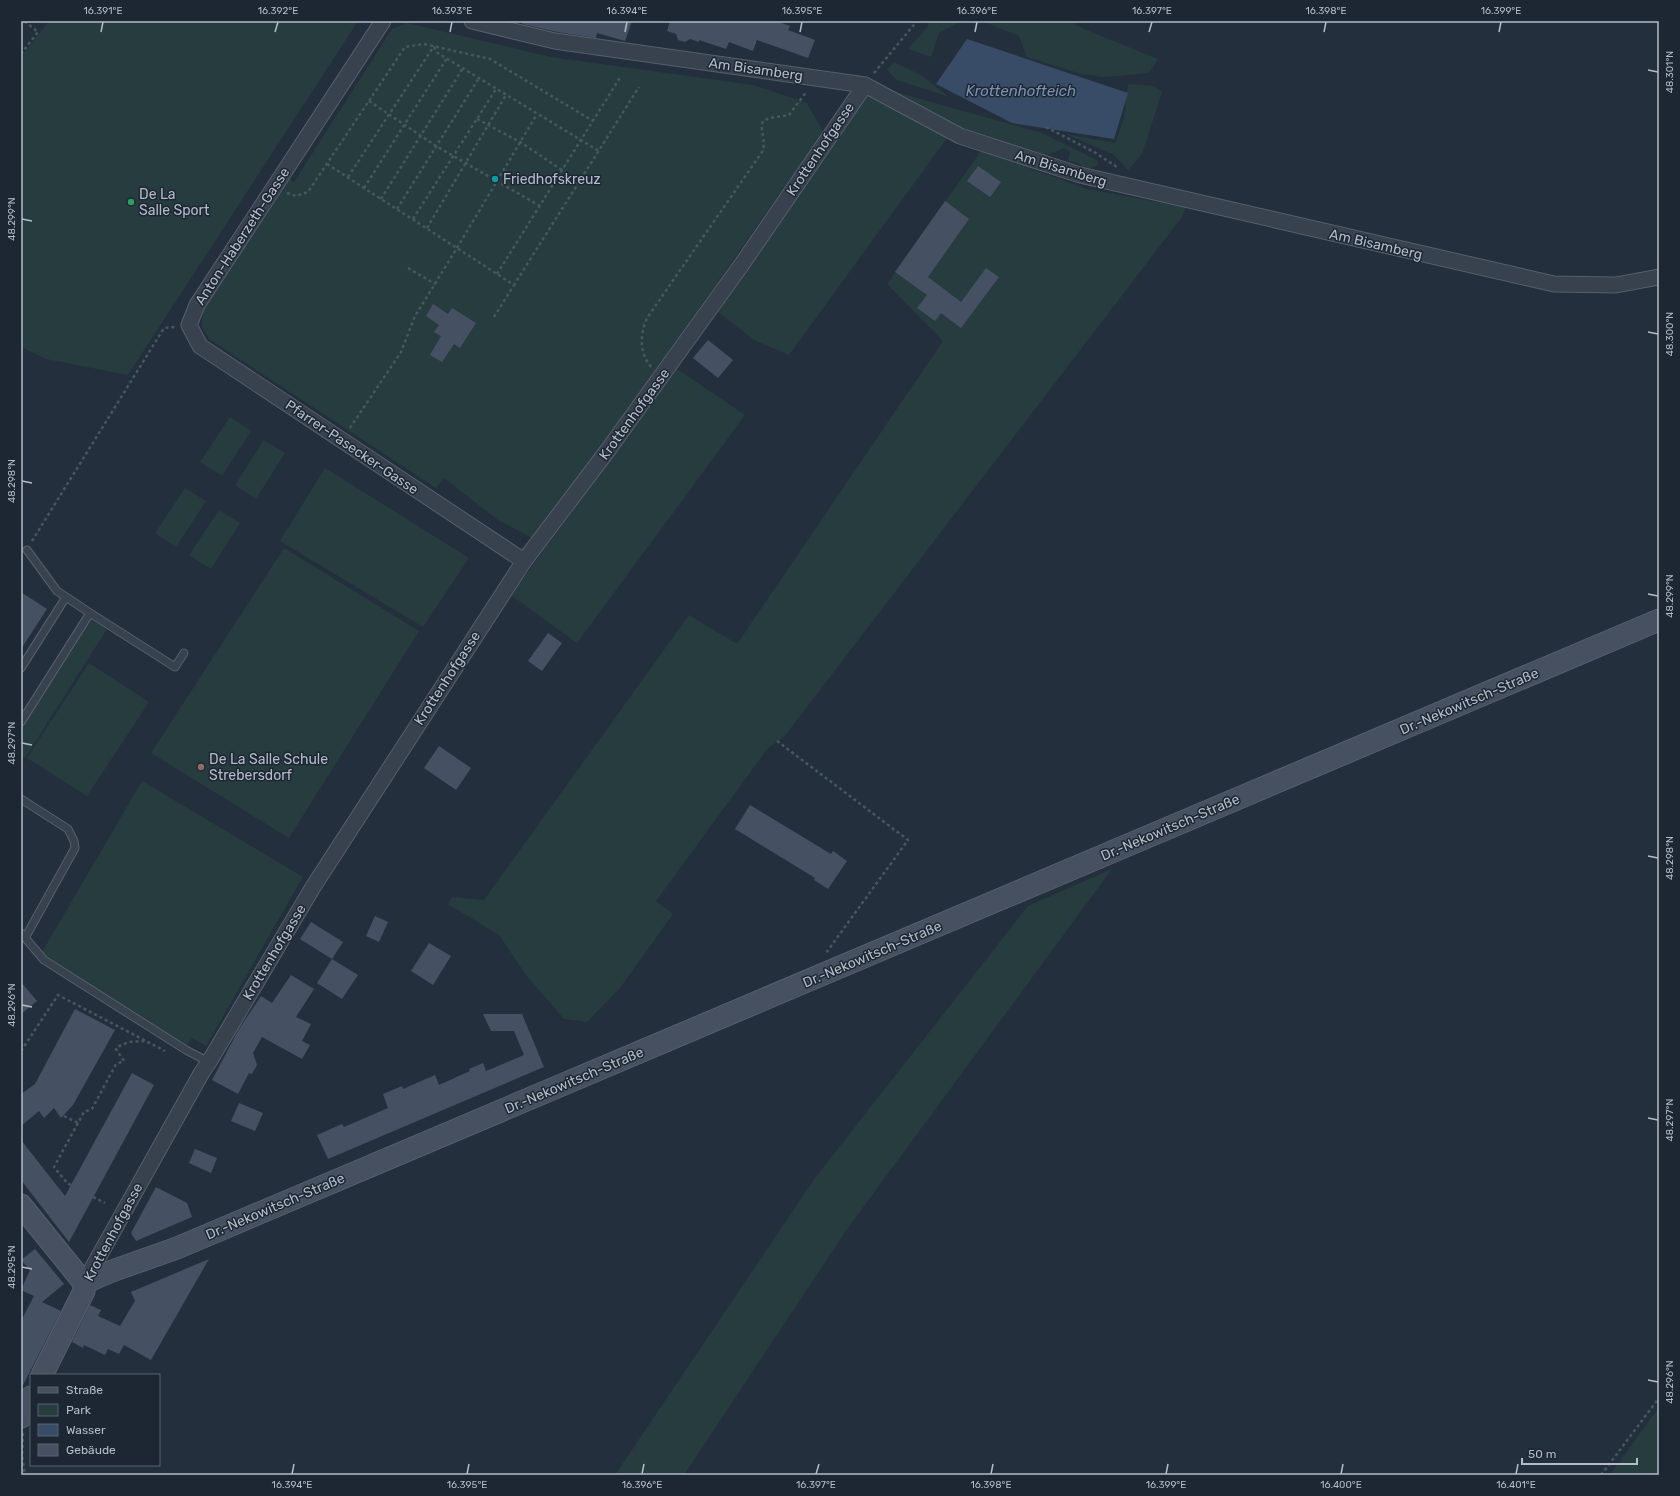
<svg xmlns="http://www.w3.org/2000/svg" width="1680" height="1496" font-family="Rubik,sans-serif">
<style>
.green{fill:#263c3f}
.water{fill:#394c67}
.building{fill:#455162}
.lines{fill:none;stroke-linecap:round;stroke-linejoin:round}
.lane-casing{stroke:#565f6c;stroke-width:9}
.street-casing{stroke:#565f6c;stroke-width:17}
.secondary-casing{stroke:#565f6c;stroke-width:23}
.path{stroke:#44595c;stroke-width:2.5;stroke-dasharray:3 3;stroke-linecap:butt}
.lane{stroke:#38414e;stroke-width:7}
.street{stroke:#38414e;stroke-width:15}
.secondary{stroke:#465061;stroke-width:21}
.ticks{fill:none;stroke:#b4bcc9;stroke-width:1.5}
.culture-dot{fill:#0f9aa8;stroke:#1d2633;stroke-width:1.5}
.leisure-dot{fill:#2e9e5b;stroke:#1d2633;stroke-width:1.5}
.education-dot{fill:#8d6e63;stroke:#1d2633;stroke-width:1.5}
.labels{text-anchor:middle;stroke-width:3;stroke-linejoin:round;paint-order:stroke}
.street-label{font-size:14px;fill:#b4bcc9;stroke:#1d2633}
.poi-label{font-size:14px;fill:#b4bcc9;stroke:#1d2633;text-anchor:start}
.water-label{font-size:15px;font-style:italic;fill:#7c92b1;stroke:#1d2633}
.neatline{fill:none;stroke:#b4bcc9;stroke-width:1.5}
.ticks-label{font-size:10px;text-anchor:middle;fill:#b4bcc9}
</style>
<rect width="100%" height="100%" fill="#242f3e"/>
<!-- green -->
<g class="green">
<path d="M49,21H358L128,375L46,359L21,347V57Z"/>
<path d="M929,21H961L939,33L931,57L908,49L928,26Z"/>
<path d="M982,21H1069L1084,29L1158,59L1149,73L1104,77L1081,74L1027,57L1019,36Z"/>
<path d="M407,23L551,57L753,85L807,103L823,132L536,540L498,520L444,478L436,488L209,339L202,327L203,308L287,177L294,182L392,29Z"/>
<path d="M894,62L921,75L949,97L897,80L887,70Z"/>
<path d="M1128,84L1154,86L1162,92L1142,154L1128,170L1114,155L1066,134L1115,143L1124,118Z"/>
<path d="M895,92L1042,133L1097,160L1098,165L1086,170L1078,163L1068,161L1070,152L1064,148L1045,156L1039,155L1038,152L1023,147L1019,148L952,127L929,110Z"/>
<path d="M869,94L947,138L789,355L754,340L717,311L863,95Z"/>
<path d="M981,151L1087,189L1186,207L1182,217L784,737L768,748L656,901L673,914L620,988L587,1022L564,1019L526,975L499,935L448,904L452,897L484,900L689,615L737,644L943,341L887,284Z"/>
<path d="M677,369L745,415L577,643L511,595Z"/>
<path d="M230,417L251,431L222,476L200,462Z"/>
<path d="M264,440L285,453L256,499L235,485Z"/>
<path d="M325,468L469,558L423,627L280,541Z"/>
<path d="M185,488L206,501L176,547L155,533Z"/>
<path d="M219,510L240,523L211,569L189,555Z"/>
<path d="M284,548L419,631L289,838L151,753Z"/>
<path d="M89,618L107,629L25,758L21,756V724Z"/>
<path d="M89,663L149,702L87,796L27,758Z"/>
<path d="M142,781L303,877L206,1046L192,1038L186,1046L48,958L42,952Z"/>
<path d="M1112,869L845,1232L684,1475H615L815,1178L1028,906Z"/>
<path d="M1659,1407V1475H1610Z"/>
</g>
<!-- water -->
<path class="water" d="M967,39L1128,93L1114,139L1012,123L936,84Z"/>
<!-- building -->
<g class="building">
<path d="M523,21H632L625,41L597,33L596,38L557,32L522,24Z"/>
<path d="M670,21H776L790,26L788,30L815,40L808,58L757,40L753,51L729,42L726,49L699,40V42L690,39L685,42L678,40L676,34L667,31Z"/>
<path d="M978,166L1001,182L990,197L967,181Z"/>
<path d="M945,201L969,219L928,277L961,302L986,268L999,277L961,328L941,313L935,321L917,308L927,295L895,272Z"/>
<path d="M433,304L448,314L452,308L476,323L460,348L454,344L442,362L430,355L441,336L434,332L439,325L426,316Z"/>
<path d="M708,340L733,360L718,378L693,358Z"/>
<path d="M21,592L47,609L21,649Z"/>
<path d="M548,633L562,643L542,671L528,661Z"/>
<path d="M439,746L471,768L456,790L424,768Z"/>
<path d="M750,805L831,854L833,851L847,861L828,889L814,880L815,878L735,829Z"/>
<path d="M375,916L388,922L379,942L366,936Z"/>
<path d="M311,922L343,942L332,959L300,939Z"/>
<path d="M429,943L451,956L433,985L411,971Z"/>
<path d="M332,959L358,975L342,999L317,983Z"/>
<path d="M291,975L314,989L296,1017L311,1024L302,1041L310,1045L302,1059L262,1037L253,1053L257,1065L252,1074L249,1073L238,1094L212,1080L239,1029L261,996L272,1003Z"/>
<path d="M21,982L37,1001L21,1014Z"/>
<path d="M75,1009L115,1030L73,1105L61,1118L54,1108L44,1118L39,1111L21,1126V1094L35,1084Z"/>
<path d="M483,1014H522L544,1067L328,1159L317,1135L342,1124L344,1127L388,1108L383,1094L402,1086L403,1089L435,1075L439,1085L470,1071L469,1069L483,1063L486,1071L524,1055L514,1031H491Z"/>
<path d="M132,1073L154,1085L69,1242L21,1180V1140L65,1196Z"/>
<path d="M239,1103L263,1113L255,1131L231,1121Z"/>
<path d="M195,1149L217,1158L211,1173L189,1163Z"/>
<path d="M156,1187L187,1203L192,1217L136,1241L131,1233Z"/>
<path d="M35,1249L64,1284L42,1302L61,1311L21,1389V1321L34,1296L21,1290L30,1270L21,1260Z"/>
<path d="M209,1259L151,1360L124,1345L119,1354L108,1349L105,1355L84,1345L83,1348L72,1342L90,1305L101,1310L98,1316L120,1326L135,1301L131,1292Z"/>
</g>
<g class="lines">
<!-- lane casing -->
<g class="lane-casing">
<g id="lane">
<path d="M90,613L175,667L184,653"/>
<path d="M21,668L66,597"/>
<path d="M21,722L90,613L57,591L27,550"/>
<path d="M21,799L68,829L74,841L75,848L25,938"/>
<path d="M21,933L44,960L186,1050L209,1062"/>
</g>
</g>
<!-- street casing -->
<g class="street-casing">
<g id="street">
<path d="M383,21L197,305L189,325L200,346L524,561"/>
<path d="M472,21L555,41L865,85L960,136L1080,175L1554,284L1616,285L1659,277"/>
<path d="M84,1283L202,1072L209,1062L313,887L524,561L608,450L742,264L865,85"/>
</g>
</g>
<!-- secondary casing -->
<g class="secondary-casing">
<g id="secondary">
<path d="M21,1205L84,1283"/>
<path d="M84,1283L112,1271L177,1248L1659,620"/>
<path d="M42,1375L84,1291V1283"/>
<path d="M21,1417L31,1397"/>
</g>
</g>
<!-- path -->
<g class="path">
<path d="M434,47L436,52L599,151"/>
<path d="M21,54L38,32L24,21"/>
<path d="M874,73L917,21"/>
<path d="M369,101L436,146L540,206"/>
<path d="M477,119L520,142L562,170"/>
<path d="M1046,127L1094,152L1117,167"/>
<path d="M327,164L514,285L639,87"/>
<path d="M348,177L434,46"/>
<path d="M364,188L447,58"/>
<path d="M287,193L296,196L308,192L405,47L424,44L490,59L593,121"/>
<path d="M381,199L463,68"/>
<path d="M397,209L479,78"/>
<path d="M413,219L496,89"/>
<path d="M427,228L506,95"/>
<path d="M408,268L435,284"/>
<path d="M497,274L621,76"/>
<path d="M494,317L514,285"/>
<path d="M651,367C639,352 640,335 647,318L762,152C767,142 759,131 763,121L770,118L789,115L807,91"/>
<path d="M350,428L401,352L415,316L457,248L537,114"/>
<path d="M32,541L164,328L175,327"/>
<path d="M777,741L908,840L826,953"/>
<path d="M21,1051L58,995L165,1051"/>
<path d="M64,1116L78,1123"/>
<path d="M71,1185L67,1183L54,1167L84,1112L92,1109L116,1064L124,1061L116,1049L117,1047L129,1042L146,1041"/>
<path d="M93,1197L105,1203"/>
<path d="M23,1433L22,1456L25,1475"/>
<path d="M1601,1475L1659,1398"/>
</g>
<!-- lane -->
<use href="#lane" class="lane"/>
<!-- street -->
<use href="#street" class="street"/>
<!-- secondary -->
<use href="#secondary" class="secondary"/>
</g>
<!-- ticks -->
<path class="ticks" d="M101,32L103,22M275,32L278,22M450,32L452,22M625,32L627,22M800,32L802,22M975,32L977,22M1149,32L1152,22M1324,32L1326,22M1499,32L1501,22M1648,70L1658,72M22,219L32,221M1648,332L1658,334M22,481L32,483M1648,594L1658,596M22,743L32,745M1648,856L1658,858M22,1005L32,1007M1648,1118L1658,1120M22,1267L32,1269M1648,1380L1658,1382M292,1474L294,1464M467,1474L469,1464M642,1474L644,1464M816,1474L819,1464M991,1474L993,1464M1166,1474L1168,1464M1341,1474L1343,1464M1516,1474L1518,1464"/>
<!-- markers -->
<circle class="culture-dot" cx="495" cy="179" r="4"/>
<circle class="leisure-dot" cx="131" cy="202" r="4"/>
<circle class="education-dot" cx="201" cy="767" r="4"/>
<g class="labels">
<!-- street labels -->
<g class="street-label">
<text transform="translate(756 69) rotate(8)" y="5">Am Bisamberg</text>
<text transform="translate(820 149) rotate(-56)" y="5">Krottenhofgasse</text>
<text transform="translate(1061 168) rotate(17)" y="5">Am Bisamberg</text>
<text transform="translate(242 236) rotate(-57)" y="5">Anton-Haberzeth-Gasse</text>
<text transform="translate(1376 244) rotate(13)" y="5">Am Bisamberg</text>
<text transform="translate(634 414) rotate(-54)" y="5">Krottenhofgasse</text>
<text transform="translate(352 447) rotate(34)" y="5">Pfarrer-Pasecker-Gasse</text>
<text transform="translate(447 678) rotate(-57)" y="5">Krottenhofgasse</text>
<text transform="translate(1469 701) rotate(-23)" y="5">Dr.-Nekowitsch-Straße</text>
<text transform="translate(1170 827) rotate(-23)" y="5">Dr.-Nekowitsch-Straße</text>
<text transform="translate(274 952) rotate(-59)" y="5">Krottenhofgasse</text>
<text transform="translate(872 954) rotate(-23)" y="5">Dr.-Nekowitsch-Straße</text>
<text transform="translate(574 1080) rotate(-23)" y="5">Dr.-Nekowitsch-Straße</text>
<text transform="translate(275 1206) rotate(-23)" y="5">Dr.-Nekowitsch-Straße</text>
<text transform="translate(113 1232) rotate(-62)" y="5">Krottenhofgasse</text>
</g>
<!-- poi labels -->
<g class="poi-label">
<text x="503" y="184">Friedhofskreuz</text>
<text x="139" y="199">De La<tspan x="139" dy="16">Salle Sport</tspan></text>
<text x="209" y="764">De La Salle Schule<tspan x="209" dy="16">Strebersdorf</tspan></text>
</g>
<!-- water labels -->
<g class="water-label">
<text x="1021" y="96">Krottenhofteich</text>
</g>
</g>
<!-- border -->
<rect width="1680" height="1496" fill="none" stroke="#1d2633" stroke-width="44"/>
<!-- legend -->
<rect x="30" y="1374" width="130" height="92" fill="#1d2633" stroke="#59626f"/>
<rect x="38" y="1387" width="20" height="6" fill="#465061" stroke="#59626f"/>
<text x="66" y="1394" font-size="12" fill="#b4bcc9">Straße</text>
<rect x="38" y="1404" width="20" height="12" fill="#263c3f" stroke="#59626f"/>
<text x="66" y="1414" font-size="12" fill="#b4bcc9">Park</text>
<rect x="38" y="1424" width="20" height="12" fill="#394c67" stroke="#59626f"/>
<text x="66" y="1434" font-size="12" fill="#b4bcc9">Wasser</text>
<rect x="38" y="1444" width="20" height="12" fill="#455162" stroke="#59626f"/>
<text x="66" y="1454" font-size="12" fill="#b4bcc9">Gebäude</text>
<!-- scale -->
<path d="M1522 1458v6h115v-6" fill="none" stroke="#b4bcc9" stroke-width="2"/>
<text x="1528" y="1458" font-size="12" fill="#b4bcc9" stroke="#1d2633" stroke-width="3" paint-order="stroke">50 m</text>
<rect x="22" y="22" width="1636" height="1452" class="neatline"/>
<g class="ticks-label">
<text x="103" y="14">16.391°E</text>
<text x="278" y="14">16.392°E</text>
<text x="452" y="14">16.393°E</text>
<text x="627" y="14">16.394°E</text>
<text x="802" y="14">16.395°E</text>
<text x="977" y="14">16.396°E</text>
<text x="1152" y="14">16.397°E</text>
<text x="1326" y="14">16.398°E</text>
<text x="1501" y="14">16.399°E</text>
<text transform="translate(1669 72) rotate(-90)" y="4">48.301°N</text>
<text transform="translate(11 219) rotate(-90)" y="4">48.299°N</text>
<text transform="translate(1669 334) rotate(-90)" y="4">48.300°N</text>
<text transform="translate(11 481) rotate(-90)" y="4">48.298°N</text>
<text transform="translate(1669 596) rotate(-90)" y="4">48.299°N</text>
<text transform="translate(11 743) rotate(-90)" y="4">48.297°N</text>
<text transform="translate(1669 858) rotate(-90)" y="4">48.298°N</text>
<text transform="translate(11 1005) rotate(-90)" y="4">48.296°N</text>
<text transform="translate(1669 1120) rotate(-90)" y="4">48.297°N</text>
<text transform="translate(11 1267) rotate(-90)" y="4">48.295°N</text>
<text transform="translate(1669 1382) rotate(-90)" y="4">48.296°N</text>
<text x="292" y="1488">16.394°E</text>
<text x="467" y="1488">16.395°E</text>
<text x="642" y="1488">16.396°E</text>
<text x="816" y="1488">16.397°E</text>
<text x="991" y="1488">16.398°E</text>
<text x="1166" y="1488">16.399°E</text>
<text x="1341" y="1488">16.400°E</text>
<text x="1516" y="1488">16.401°E</text>
</g>
</svg>
